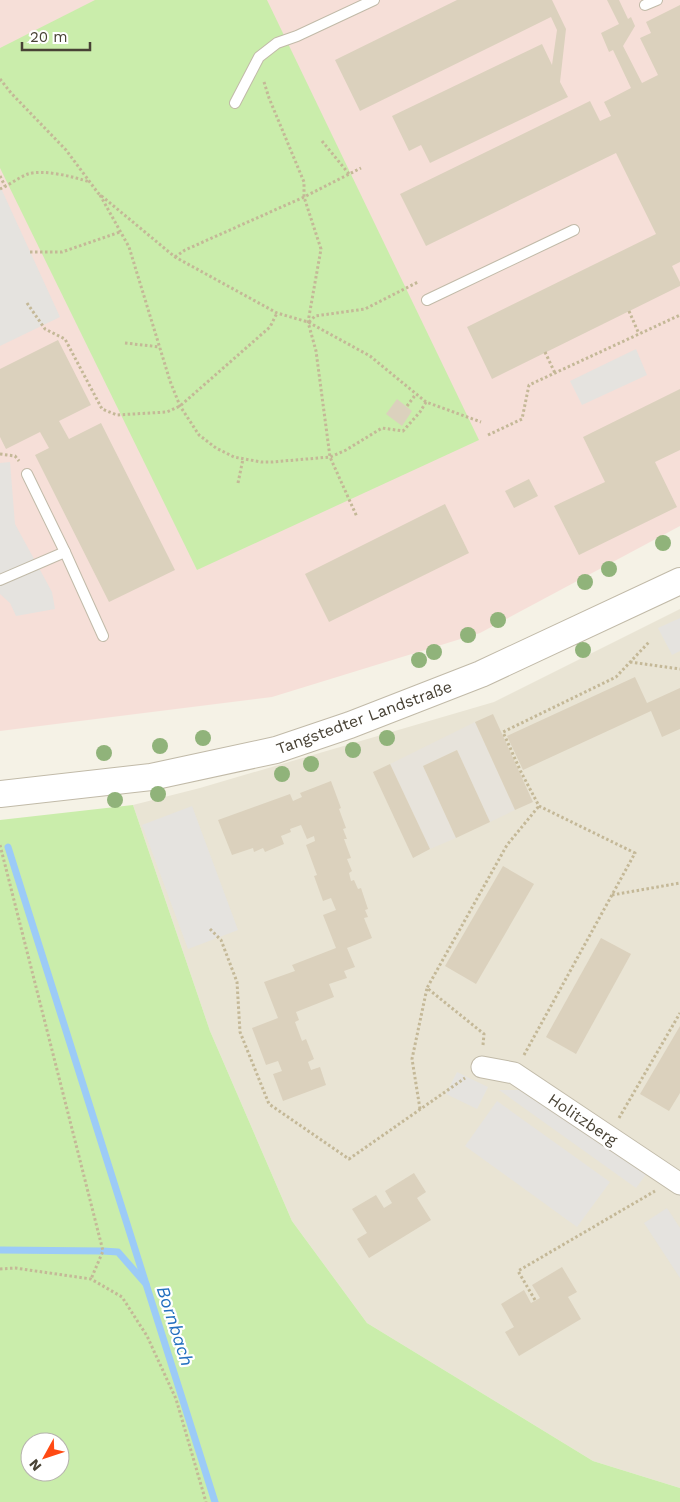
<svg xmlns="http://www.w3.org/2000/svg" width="680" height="1502" font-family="'Work Sans',sans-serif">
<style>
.residential{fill:#e9e4d4}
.industrial{fill:#e7e3db}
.medical{fill:#f6dfd8}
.green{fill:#caedab;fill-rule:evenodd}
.parking{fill:#e5e3df}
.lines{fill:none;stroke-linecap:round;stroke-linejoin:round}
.stream{stroke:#9ccbf7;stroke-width:7}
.building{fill:#dbd1bd}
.service-casing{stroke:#c1baa8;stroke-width:12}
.minor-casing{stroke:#c1baa8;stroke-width:23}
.tertiary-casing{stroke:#c1baa8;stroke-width:28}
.path{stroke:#c4b897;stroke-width:3;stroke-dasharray:2.5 2.5;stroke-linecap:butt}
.service{stroke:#fff;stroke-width:10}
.minor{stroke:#fff;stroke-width:21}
.tertiary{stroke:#fff;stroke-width:26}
.tree{fill:#90b37a}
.labels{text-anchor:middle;stroke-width:4.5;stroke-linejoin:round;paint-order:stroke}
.street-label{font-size:16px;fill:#484235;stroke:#fff}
.water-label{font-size:18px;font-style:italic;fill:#2370bf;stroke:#fff}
</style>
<rect width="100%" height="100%" fill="#f5f2e6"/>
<!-- residential -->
<path class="residential" d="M680,609V1488L593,1461L367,1323L292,1221L210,1031L133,805L200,788L494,702Z"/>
<!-- industrial -->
<path class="industrial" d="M475,722L515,810L490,822L457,750L423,766L456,838L430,849L390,764Z"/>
<!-- medical -->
<path class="medical" d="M0,0H680V526L480,633L272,697L0,731Z"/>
<!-- green -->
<g class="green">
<path d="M95,0H267L479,440L197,570L0,168V48Z"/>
<path d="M133,805L210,1031L292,1221L367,1323L593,1461L680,1488V1502H0V820ZM30,1442H60V1472H30Z"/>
</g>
<!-- parking -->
<g class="parking">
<path d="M0,186L60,317L0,346Z"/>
<path d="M636,349L647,375L582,405L570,381Z"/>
<path d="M10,462L15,524L52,592L55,609L16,616L10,603L0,594V463Z"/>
<path d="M680,618V651L672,655L658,628Z"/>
<path d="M192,806L238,930L188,949L142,825Z"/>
<path d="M457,1072L488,1087L477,1109L446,1094Z"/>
<path d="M499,1090H530L647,1173L636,1188Z"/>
<path d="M497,1101L610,1182L577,1227L465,1146Z"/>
<path d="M667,1208L680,1228V1278L644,1223Z"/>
</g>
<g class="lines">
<!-- stream -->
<g class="stream">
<path d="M8,847L146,1284"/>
<path d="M0,1250L103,1251L118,1252L146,1284L215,1502"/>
</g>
</g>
<!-- building -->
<g class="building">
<path d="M457,0H552L566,29L560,82L568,97L430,163L421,145L409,151L392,116L542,44L552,65L557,30L551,17L360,111L335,60Z"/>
<path d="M607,0H619L628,19L631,17L635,26L623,46L642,83L658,75L640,38L651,33L646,22L680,5V262L672,266L680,282V286L492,379L467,327L656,234L616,153L426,246L400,194L590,101L600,121L611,116L604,102L631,88L613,50L609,52L601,33L619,24Z"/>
<path d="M58,340L91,405L59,421L69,439L101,423L175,570L109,602L35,455L49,448L40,432L6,449L0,437V369Z"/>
<path d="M680,389V450L655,462L677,507L579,555L554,506L605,482L583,437Z"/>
<path d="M397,399L412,411L402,426L386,414Z"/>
<path d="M529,479L538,496L514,508L505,491Z"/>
<path d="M445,504L469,553L329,622L305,574Z"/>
<path d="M635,677L647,703L680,688V729L662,737L651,711L523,770L507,736Z"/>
<path d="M493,714L533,802L515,810L475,722Z"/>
<path d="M457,750L490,822L456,838L423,766Z"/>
<path d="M390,764L430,849L413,858L373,772Z"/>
<path d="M331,781L341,808L339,809L346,828L343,829L347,839H344L351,858L347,859L352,871L349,873L351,881L354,880L358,889L361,888L368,909L365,910L368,917L364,918L372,938L347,948L355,967L344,971L347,978L329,984L334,997L296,1012L299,1020L295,1022L302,1041L306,1039L314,1059L308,1062L311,1070L320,1067L326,1085L283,1101L273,1074L282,1071L278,1061L266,1065L252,1028L278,1018L264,982L295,971L292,965L336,948L323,915L336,910L331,898L323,901L314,876L317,875L306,845L315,841L314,836L307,839L301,825L290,829L291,832L281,836L284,844L265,852L263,848L254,852L253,848L232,855L218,820L290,794L293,801L302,797L300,793Z"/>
<path d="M503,866L534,884L476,984L445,966Z"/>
<path d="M601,938L631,954L576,1054L546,1037Z"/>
<path d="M680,1026V1093L669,1111L640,1094Z"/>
<path d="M414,1173L426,1192L417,1198L431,1220L369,1258L357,1239L367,1233L352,1209L376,1195L384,1208L392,1203L385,1191Z"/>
<path d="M562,1267L577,1292L568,1297L581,1319L519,1356L505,1332L514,1327L501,1304L524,1290L531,1303L540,1298L532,1285Z"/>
</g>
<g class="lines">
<!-- service casing -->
<g class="service-casing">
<g id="service">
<path d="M645,5L657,0"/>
<path d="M235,103L259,57L277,43L297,36L374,0"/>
<path d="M427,300L574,230"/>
<path d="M27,474L65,552L103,636"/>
<path d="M0,580L65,552"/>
</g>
</g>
<!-- minor casing -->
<g class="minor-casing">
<path id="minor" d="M482,1067L514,1073L680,1184"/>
</g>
<!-- tertiary casing -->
<g class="tertiary-casing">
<path id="tertiary" d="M0,794L151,777L276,750L350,725L481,674L680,581"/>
</g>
<!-- path -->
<g class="path">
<path d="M0,79L11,93L66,150L98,193L175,257L277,313L308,322L370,356L426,402L481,422"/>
<path d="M264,82L269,98L304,182V197L321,249L308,322L316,351L330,457L357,517"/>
<path d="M322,141L349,174"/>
<path d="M0,176L5,186"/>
<path d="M0,189C9,185 18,178 28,174C44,169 74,177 90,182"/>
<path d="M100,195L129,247L170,381L180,406L199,435L216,448L234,457L261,462H272L330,457L346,450L382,428L403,431L420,412L426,402"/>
<path d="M30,252H62L120,232"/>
<path d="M175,257L185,250L304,197L361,168"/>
<path d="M27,303L45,329L65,339L102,409L117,415L167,412L180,406L270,327L277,313"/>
<path d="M629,311L639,334"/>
<path d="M309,322L315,316L365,309L418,282"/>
<path d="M125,343L160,347"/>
<path d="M545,352L555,373"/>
<path d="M407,406L416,394"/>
<path d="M488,435L522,419L529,385L680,315"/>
<path d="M0,454L15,456L19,461"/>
<path d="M238,483L243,459"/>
<path d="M630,662L680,669"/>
<path d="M0,845L103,1251L91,1279"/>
<path d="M612,895L680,883"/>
<path d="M210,929L221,940L237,982L240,1032L269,1104L349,1159L465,1078"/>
<path d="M483,1045L484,1034L427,988L507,845L539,806"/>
<path d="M524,1055L635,853L539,806L521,772L503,732L616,677L650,641"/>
<path d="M420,1109L412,1059L427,988"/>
<path d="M619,1118L680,1013"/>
<path d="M0,1269L15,1268L91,1279L122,1297L147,1336L176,1399L206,1502"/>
<path d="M535,1300L518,1271L655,1191"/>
</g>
<!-- service -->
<use href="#service" class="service"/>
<!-- minor -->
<use href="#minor" class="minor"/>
<!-- tertiary -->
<use href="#tertiary" class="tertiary"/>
</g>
<!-- trees -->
<g class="tree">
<circle cx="663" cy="543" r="8"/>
<circle cx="609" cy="569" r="8"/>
<circle cx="585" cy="582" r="8"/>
<circle cx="498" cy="620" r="8"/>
<circle cx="468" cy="635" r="8"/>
<circle cx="583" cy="650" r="8"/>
<circle cx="434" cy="652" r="8"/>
<circle cx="419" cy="660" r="8"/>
<circle cx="203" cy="738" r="8"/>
<circle cx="387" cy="738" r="8"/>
<circle cx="160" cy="746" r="8"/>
<circle cx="353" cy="750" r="8"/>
<circle cx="104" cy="753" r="8"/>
<circle cx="311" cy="764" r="8"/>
<circle cx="282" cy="774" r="8"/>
<circle cx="158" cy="794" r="8"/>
<circle cx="115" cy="800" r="8"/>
</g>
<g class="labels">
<!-- street labels -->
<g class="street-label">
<text transform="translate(364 717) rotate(-20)" y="6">Tangstedter Landstraße</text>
<text transform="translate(583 1119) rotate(34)" y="6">Holitzberg</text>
</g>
<!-- water labels -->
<g class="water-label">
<text transform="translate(175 1326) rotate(72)" y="6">Bornbach</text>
</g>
</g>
<!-- north arrow -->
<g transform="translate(45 1457) rotate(230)"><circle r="24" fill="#ffffff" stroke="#b6b3ae"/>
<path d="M0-4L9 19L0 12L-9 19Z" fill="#ff4a13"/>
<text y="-8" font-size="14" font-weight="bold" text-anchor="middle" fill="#484235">N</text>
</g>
<!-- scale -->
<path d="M22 42v8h68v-8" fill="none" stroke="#484235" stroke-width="2.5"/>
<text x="30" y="42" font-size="15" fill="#484235" stroke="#ffffff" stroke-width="4" paint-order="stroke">20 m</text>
</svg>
